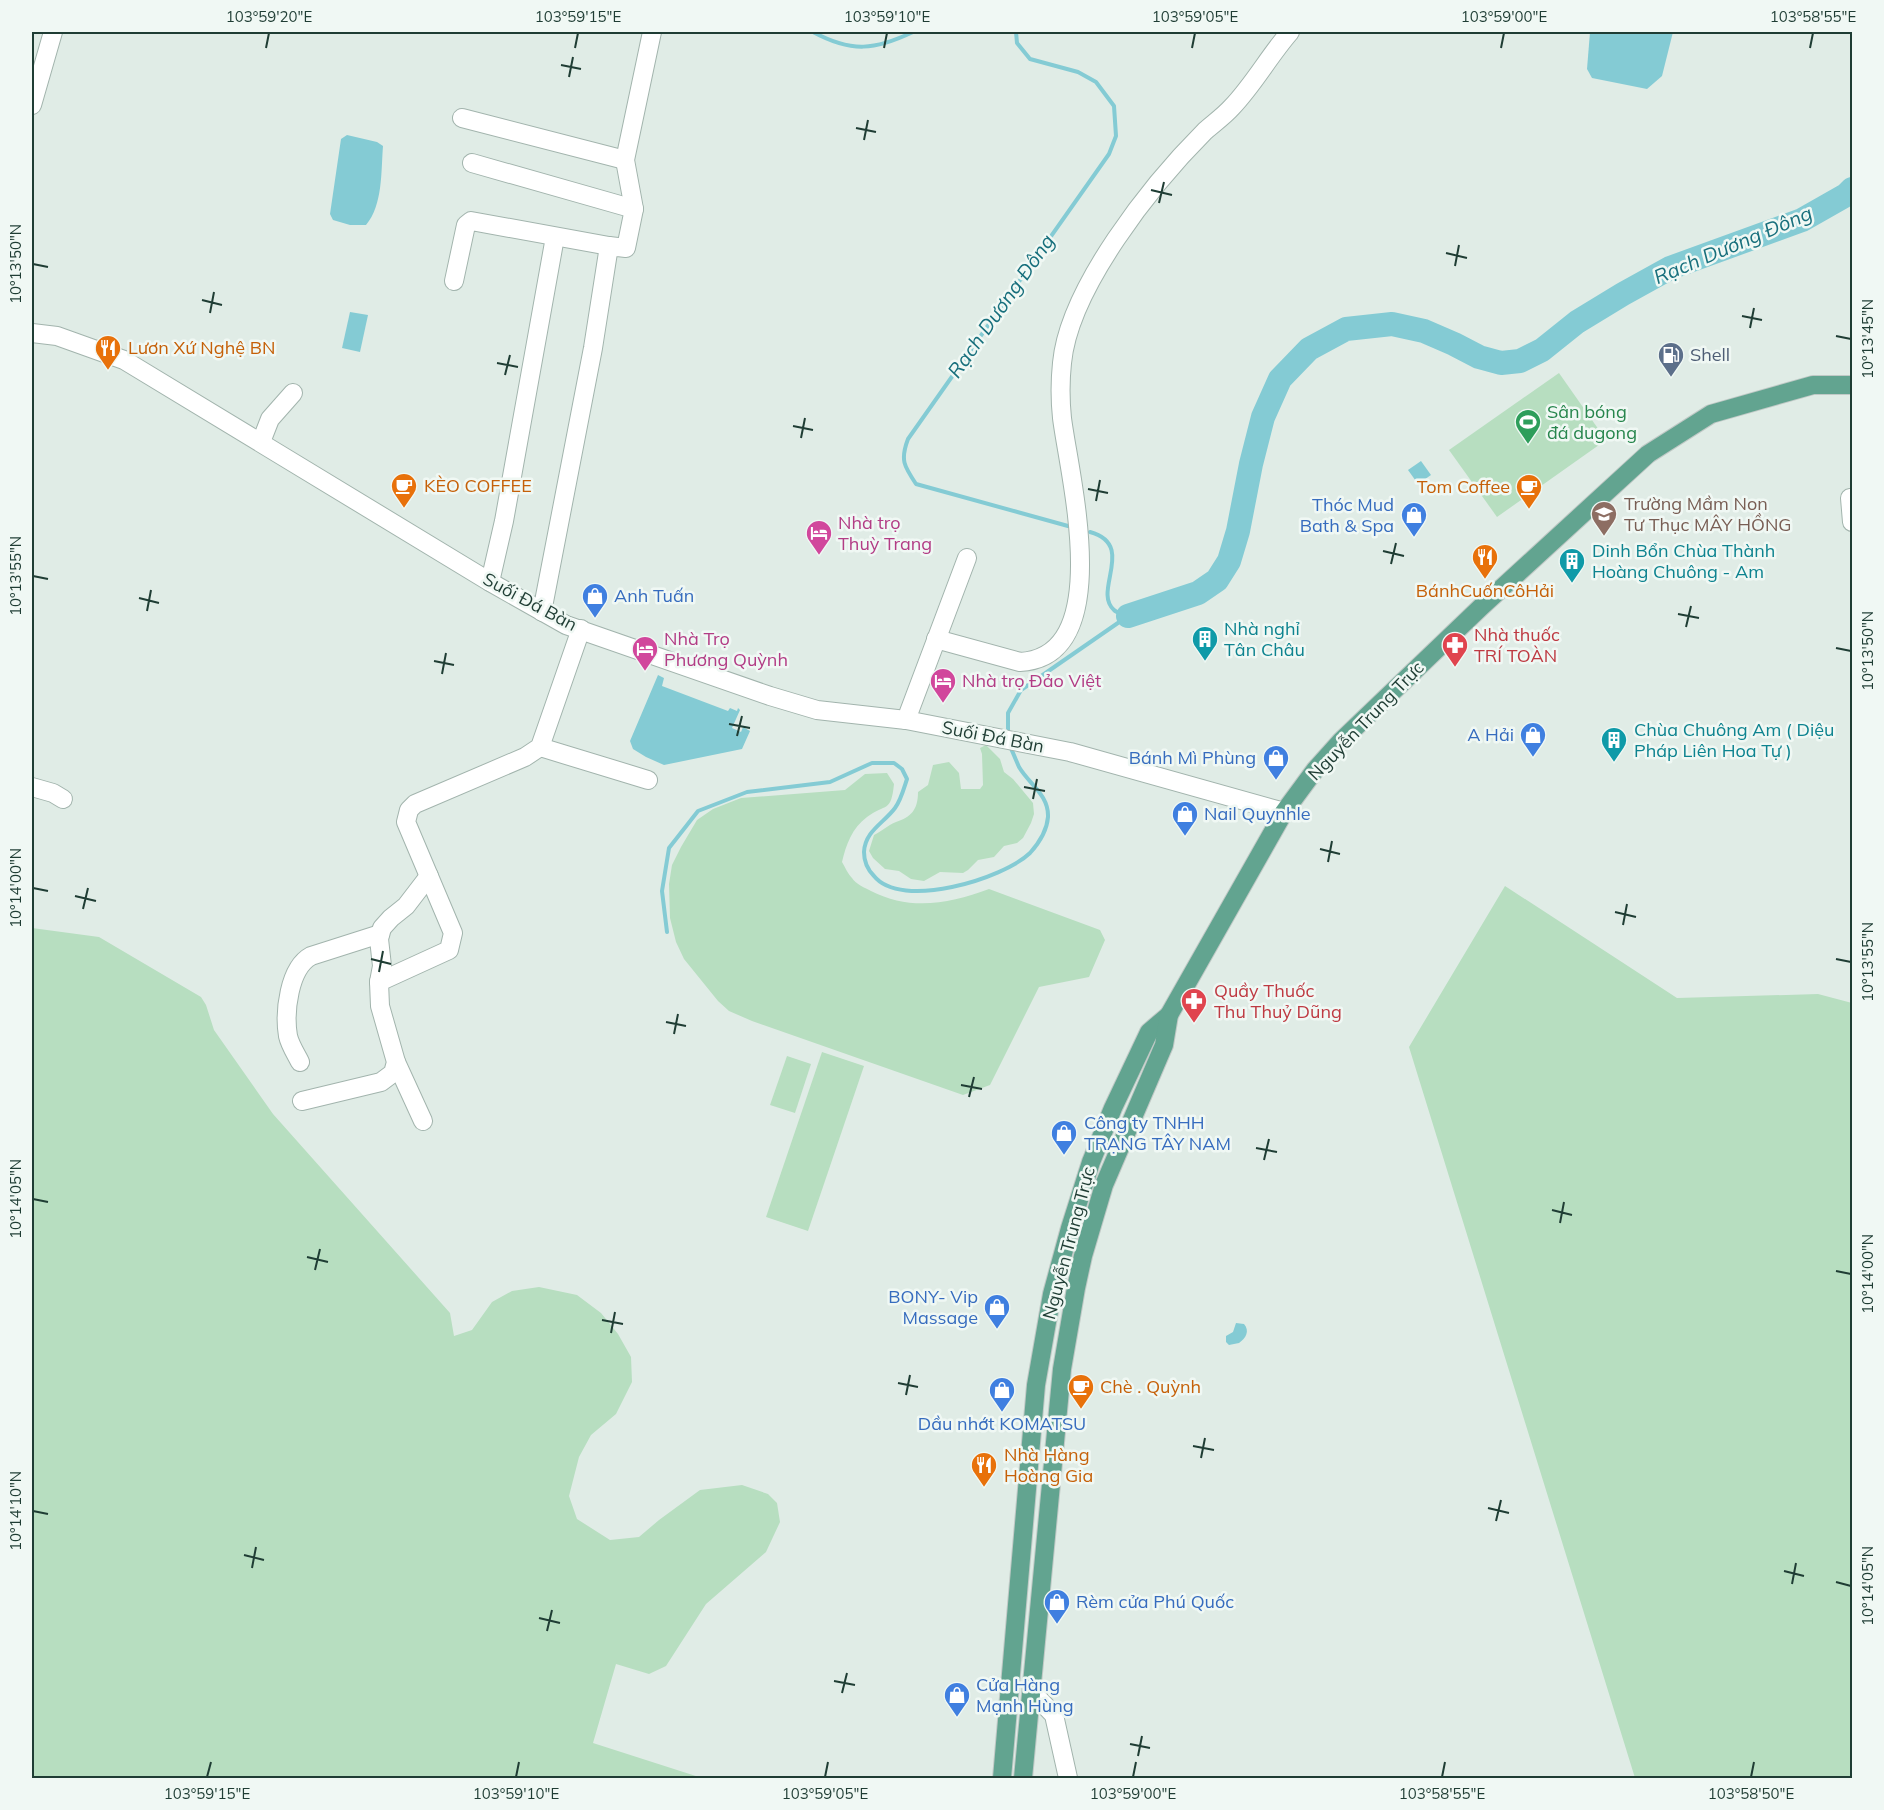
<svg xmlns="http://www.w3.org/2000/svg" width="1884" height="1810" font-family="Mulish,sans-serif">
<style>
.green{fill:#b7dec0}
.water{fill:#84cbd4}
.lines{fill:none;stroke-linecap:round;stroke-linejoin:round}
.stream{stroke:#84cbd4;stroke-width:4}
.river{stroke:#84cbd4;stroke-width:24}
.minor-casing{stroke:#a2b4ad;stroke-width:20}
.major-casing{stroke:#c0c9c6;stroke-width:20}
.minor{stroke:#fff;stroke-width:18}
.major{stroke:#62a490;stroke-width:18}
.ticks{fill:none;stroke:#1f3d34;stroke-width:2}
.labels{text-anchor:middle;stroke-width:5;stroke-linejoin:round;paint-order:stroke}
.food-label{font-size:18px;fill:#c56008;stroke:#f0f8f4;text-anchor:start}
.service-label{font-size:18px;fill:#4e5e75;stroke:#f0f8f4;text-anchor:start}
.leisure-label{font-size:18px;fill:#27864d;stroke:#f0f8f4;text-anchor:start}
.education-label{font-size:18px;fill:#785e54;stroke:#f0f8f4;text-anchor:start}
.shop-label{font-size:18px;fill:#366cbe;stroke:#f0f8f4;text-anchor:start}
.hotel-label{font-size:18px;fill:#b23c85;stroke:#f0f8f4;text-anchor:start}
.culture-label{font-size:18px;fill:#0d838f;stroke:#f0f8f4;text-anchor:start}
.street-label{font-size:18px;fill:#1f3d34;stroke:#f0f8f4}
.health-label{font-size:18px;fill:#be3a42;stroke:#f0f8f4;text-anchor:start}
.water-label{font-size:20px;font-style:italic;fill:#176f7c;stroke:#f0f8f4}
.neatline{fill:none;stroke:#1f3d34;stroke-width:2}
.ticks-label{font-size:15px;text-anchor:middle;fill:#1f3d34}
</style>
<rect width="100%" height="100%" fill="#e0ece6"/>
<!-- green -->
<g class="green">
<path d="M1559,373L1606,440L1497,517L1449,450Z"/>
<path d="M986,745L1000,759L1004,772L1013,779L1033,803L1034,814L1031,823L1023,838L1017,843L1004,846L994,857L978,860L968,870L963,873L940,872L924,881L911,879L899,871L885,869L873,858L869,851L874,835C882,831 888,825 896,822C911,817 918,810 918,792L928,785L933,765L949,762L959,773L961,789H980L983,785L982,754L980,748Z"/>
<path d="M887,773L894,784C891,813 886,803 867,817C852,828 846,845 842,862C845,867 848,874 852,878C856,884 865,888 871,891C910,911 949,904 989,889L1100,930L1105,940L1089,977L1039,987L990,1085L963,1095L752,1021L729,1011L718,1001L684,959L676,942L670,918L669,884L672,865L681,847L697,820L713,809L741,798L845,790L865,774Z"/>
<path d="M1505,886L1677,998L1818,994L1852,1003V1778H1635L1409,1047Z"/>
<path d="M32,928L99,937L201,997L206,1005L214,1030L273,1114L450,1313L454,1336L472,1330L492,1302L512,1291L539,1287L577,1295L601,1313L618,1334L631,1357L632,1382L616,1414L591,1435L579,1457L569,1496L577,1519L610,1540L639,1537L659,1520L700,1490L742,1485L768,1494L777,1503L780,1522L766,1552L706,1604L666,1666L649,1674L616,1664L593,1743L702,1778H32Z"/>
<path d="M822,1052L864,1066L808,1231L766,1217Z"/>
<path d="M787,1056L811,1064L795,1113L770,1105Z"/>
</g>
<!-- water -->
<g class="water">
<path d="M1590,32H1673L1662,76L1647,89L1592,78L1587,69Z"/>
<path d="M347,135L377,142L383,146C381,171 383,205 366,225H350L333,220L330,214L341,139Z"/>
<path d="M350,312L368,315L360,352L342,348Z"/>
<path d="M1421,461L1431,475L1418,484L1408,470Z"/>
<path d="M658,675L664,678L662,686L728,711L730,708L737,711L738,708L740,710L732,728L741,732L743,727L750,731L742,749L664,765L646,757L633,749L630,741Z"/>
<path d="M1236,1323L1244,1324C1250,1331 1246,1338 1239,1343L1229,1345L1226,1342V1336L1233,1332Z"/>
</g>
<g class="lines">
<!-- stream -->
<g class="stream">
<path d="M813,32C852,53 875,50 913,32"/>
<path d="M1016,32L1017,43L1030,59L1078,72L1096,82L1114,106L1116,136L1109,154L908,439C900,460 904,466 916,484L1068,526"/>
<path d="M1090,532C1137,545 1092,591 1114,610C1117,613 1123,614 1127,616"/>
<path d="M1008,736V713L1021,690L1128,616"/>
<path d="M667,932L662,891L669,848L698,811L747,792L830,782L872,763H894L902,769L907,779C904,788 901,800 895,808C884,823 865,831 864,852C864,862 867,869 874,876C901,910 1003,879 1030,853C1039,843 1047,830 1048,817C1049,795 1029,784 1019,767C1016,760 1013,753 1010,746"/>
</g>
<!-- river -->
<path class="river" d="M1128,616L1198,593L1217,580L1229,561L1238,531L1251,464L1263,417L1280,379L1309,349L1346,329L1392,324L1424,331L1454,344L1479,357L1501,363L1520,361L1542,350L1577,322L1623,294L1670,268L1802,220L1846,195L1852,189"/>
<!-- minor casing -->
<g class="minor-casing">
<g id="minor">
<path d="M32,105L53,32"/>
<path d="M462,118L625,160"/>
<path d="M472,163L634,209"/>
<path d="M454,281L466,225L471,221L609,246"/>
<path d="M32,333L57,336L124,360L490,582L566,625L770,696L817,710L906,720L1070,752L1284,812"/>
<path d="M261,442L270,419L293,393"/>
<path d="M1850,498L1852,522"/>
<path d="M490,582L504,521L555,237"/>
<path d="M542,612L593,348L609,246L626,248L634,209L625,160L652,32"/>
<path d="M936,639L1020,662C1117,657 1069,475 1062,418C1060,399 1060,382 1062,363C1069,288 1152,184 1205,131C1214,123 1224,116 1232,107C1254,84 1269,56 1290,32"/>
<path d="M906,720L967,558"/>
<path d="M540,747L648,780"/>
<path d="M32,787L53,793L63,799"/>
<path d="M379,982L382,966L379,939L382,928L391,918L406,906L429,876"/>
<path d="M300,1062C296,1054 290,1045 288,1036C284,1012 289,968 311,956L380,934"/>
<path d="M396,1062L423,1121"/>
<path d="M302,1101L381,1082L393,1073L396,1062L380,1006L379,982L449,950L453,933L406,822L409,810L415,804L525,757L540,747L581,629"/>
<path d="M1032,1692L1054,1715L1068,1778"/>
</g>
</g>
<!-- major casing -->
<g class="major-casing">
<g id="major">
<path d="M1002,1778L1036,1385L1052,1294L1070,1228L1091,1162L1113,1108L1149,1032L1169,1015"/>
<path d="M1023,1778L1062,1369L1076,1288L1083,1256L1104,1185L1164,1045L1169,1015L1284,812L1315,770L1341,741L1481,607L1648,454L1711,414L1813,385H1852"/>
</g>
</g>
<!-- minor -->
<use href="#minor" class="minor"/>
<!-- major -->
<use href="#major" class="major"/>
</g>
<!-- ticks -->
<path class="ticks" d="M266,48L269,33M575,48L578,33M884,48L887,33M1192,48L1195,33M1501,48L1504,33M1810,48L1813,33M561,65L581,69M569,77L573,57M856,128L876,132M864,140L868,120M1151,190L1172,195M1159,203L1164,182M1446,253L1467,258M33,264L48,267M1455,266L1459,245M202,300L222,305M210,313L214,292M1742,316L1762,320M1750,328L1754,308M1836,336L1851,339M497,363L518,367M505,375L510,355M793,426L813,430M801,438L805,418M1088,489L1108,493M1096,501L1100,480M1383,551L1404,556M1391,564L1396,543M33,576L48,579M139,598L159,603M147,611L151,590M1678,614L1699,618M1686,627L1691,606M1836,648L1851,651M434,661L454,665M442,674L446,653M729,724L750,728M737,736L742,716M1024,787L1045,791M1033,799L1037,779M1320,849L1340,854M1328,862L1332,841M33,888L48,891M75,896L96,901M83,909L88,888M1615,912L1636,917M1623,925L1627,904M371,959L391,964M1836,959L1851,962M379,972L383,951M666,1022L686,1026M674,1034L678,1014M961,1085L982,1089M969,1097L974,1077M1256,1148L1277,1152M1264,1160L1269,1139M33,1199L48,1202M1552,1210L1572,1215M1560,1223L1564,1202M307,1257L328,1262M315,1270L320,1249M1836,1271L1851,1274M602,1320L623,1324M611,1333L615,1312M898,1383L918,1387M906,1395L910,1375M1193,1446L1214,1450M1201,1458L1205,1438M1488,1508L1509,1513M33,1511L48,1514M1496,1521L1501,1500M244,1555L264,1560M252,1568L256,1547M1784,1571L1804,1576M1836,1582L1851,1586M1792,1584L1796,1563M539,1618L560,1623M547,1631L552,1610M834,1681L855,1685M842,1693L847,1673M1130,1744L1150,1748M1138,1756L1142,1736M207,1777L211,1762M516,1777L519,1762M825,1777L828,1762M1133,1777L1136,1762M1442,1777L1445,1762M1751,1777L1754,1762"/>
<!-- icons -->
<defs>
<g id="restaurant-pin" transform="scale(1.35)"><path d="M0 17L-7.5 6A9.5 9.5 0 1 1 7.5 6Z" fill="#e8710a" stroke="#f0f8f4"/><path d="M-5-6h1v4h1v-4h1v4h1v-4h1v5L-1.5 .5V6h-2V.5L-5-1ZM5-6V6H3V1.5H1.5Q1.5-4 5-6Z" fill="#fff"/></g>
<g id="fuel-pin" transform="scale(1.35)"><path d="M0 17L-7.5 6A9.5 9.5 0 1 1 7.5 6Z" fill="#5c6f8a" stroke="#f0f8f4"/><path d="M-5.5-6h7V0h2V4h1.3V-2.5L3-4.5l.8-.8L6-3V5H2.5V1h-1V6h-7ZM-4.2-4.7v3.2H.2V-4.7Z" fill="#fff"/></g>
<g id="stadium-pin" transform="scale(1.35)"><path d="M0 17L-7.5 6A9.5 9.5 0 1 1 7.5 6Z" fill="#2e9e5b" stroke="#f0f8f4"/><path d="M0-5a6.5 5 0 1 0 0 10a6.5 5 0 1 0 0-10ZM-3.5-1.8h7v3.6h-7Z" fill="#fff"/></g>
<g id="cafe-pin" transform="scale(1.35)"><path d="M0 17L-7.5 6A9.5 9.5 0 1 1 7.5 6Z" fill="#e8710a" stroke="#f0f8f4"/><path d="M-5.5-4.5H6V0H3Q3 3.5 0 3.5H-2.5Q-5.5 3.5-5.5 0ZM3-3.2v2h1.7v-2ZM-6 4.5H4V6H-6Z" fill="#fff"/></g>
<g id="school-pin" transform="scale(1.35)"><path d="M0 17L-7.5 6A9.5 9.5 0 1 1 7.5 6Z" fill="#8d6e63" stroke="#f0f8f4"/><path d="M0-5L7-2L0 1L-7-2ZM-4 1L0 2.5L4 1V4Q0 6-4 4Z" fill="#fff"/></g>
<g id="shop-pin" transform="scale(1.35)"><path d="M0 17L-7.5 6A9.5 9.5 0 1 1 7.5 6Z" fill="#3f7fe0" stroke="#f0f8f4"/><path d="M-5-2.5h2.3a2.7 3.5 0 0 1 5.4 0H5L5.5 6h-11ZM-1.5-2.5h3a1.5 2.3 0 0 0-3 0Z" fill="#fff"/></g>
<g id="hotel-pin" transform="scale(1.35)"><path d="M0 17L-7.5 6A9.5 9.5 0 1 1 7.5 6Z" fill="#d1479c" stroke="#f0f8f4"/><path d="M-6-4.5h1.5V1H6V5H4.5V3h-9V5H-6ZM-4 0a1.8 1.8 0 1 1 3.6 0ZM.5 0V-2.5h3Q6-2.5 6 0Z" fill="#fff"/></g>
<g id="building-pin" transform="scale(1.35)"><path d="M0 17L-7.5 6A9.5 9.5 0 1 1 7.5 6Z" fill="#0f9aa8" stroke="#f0f8f4"/><path d="M-4-6H4V6H1V3H-1V6H-4ZM-2.5-4.3h1.7v1.8h-1.7ZM.8-4.3h1.7v1.8H.8ZM-2.5-1h1.7V.8h-1.7ZM.8-1h1.7V.8H.8Z" fill="#fff"/></g>
<g id="pharmacy-pin" transform="scale(1.35)"><path d="M0 17L-7.5 6A9.5 9.5 0 1 1 7.5 6Z" fill="#e0444e" stroke="#f0f8f4"/><path d="M-2-6h4v4h4v4h-4v4h-4v-4h-4v-4h4Z" fill="#fff"/></g>
</defs>
<g fill-rule="evenodd">
<use href="#restaurant-pin" x="108" y="348"/>
<use href="#fuel-pin" x="1671" y="355"/>
<use href="#stadium-pin" x="1528" y="422"/>
<use href="#cafe-pin" x="404" y="486"/>
<use href="#cafe-pin" x="1529" y="487"/>
<use href="#school-pin" x="1604" y="514"/>
<use href="#shop-pin" x="1414" y="515"/>
<use href="#hotel-pin" x="819" y="533"/>
<use href="#restaurant-pin" x="1485" y="557"/>
<use href="#building-pin" x="1572" y="561"/>
<use href="#shop-pin" x="595" y="596"/>
<use href="#building-pin" x="1205" y="639"/>
<use href="#pharmacy-pin" x="1455" y="645"/>
<use href="#hotel-pin" x="645" y="649"/>
<use href="#hotel-pin" x="943" y="681"/>
<use href="#shop-pin" x="1533" y="735"/>
<use href="#building-pin" x="1614" y="740"/>
<use href="#shop-pin" x="1276" y="758"/>
<use href="#shop-pin" x="1185" y="814"/>
<use href="#pharmacy-pin" x="1194" y="1001"/>
<use href="#shop-pin" x="1064" y="1133"/>
<use href="#shop-pin" x="997" y="1307"/>
<use href="#cafe-pin" x="1081" y="1387"/>
<use href="#shop-pin" x="1002" y="1390"/>
<use href="#restaurant-pin" x="984" y="1465"/>
<use href="#shop-pin" x="1057" y="1602"/>
<use href="#shop-pin" x="957" y="1695"/>
</g>
<g class="labels">
<!-- food labels -->
<g class="food-label">
<text x="128" y="354">Lươn Xứ Nghệ BN</text>
<text x="424" y="492">KÈO COFFEE</text>
<text x="1510" y="493" text-anchor="end">Tom Coffee</text>
<text x="1485" y="597" text-anchor="middle">BánhCuốnCôHải</text>
<text x="1100" y="1393">Chè . Quỳnh</text>
<text x="1004" y="1461">Nhà Hàng<tspan x="1004" dy="21">Hoàng Gia</tspan></text>
</g>
<!-- service labels -->
<g class="service-label">
<text x="1690" y="361">Shell</text>
</g>
<!-- leisure labels -->
<g class="leisure-label">
<text x="1547" y="418">Sân bóng<tspan x="1547" dy="21">đá dugong</tspan></text>
</g>
<!-- education labels -->
<g class="education-label">
<text x="1624" y="510">Trường Mầm Non<tspan x="1624" dy="21">Tư Thục MÂY HỒNG</tspan></text>
</g>
<!-- shop labels -->
<g class="shop-label">
<text x="1394" y="511" text-anchor="end">Thóc Mud<tspan x="1394" dy="21">Bath &amp; Spa</tspan></text>
<text x="614" y="602">Anh Tuấn</text>
<text x="1514" y="741" text-anchor="end">A Hải</text>
<text x="1256" y="764" text-anchor="end">Bánh Mì Phùng</text>
<text x="1204" y="820">Nail Quynhle</text>
<text x="1084" y="1129">Công ty TNHH<tspan x="1084" dy="21">TRẠNG TÂY NAM</tspan></text>
<text x="978" y="1303" text-anchor="end">BONY- Vip<tspan x="978" dy="21">Massage</tspan></text>
<text x="1002" y="1430" text-anchor="middle">Dầu nhớt KOMATSU</text>
<text x="1076" y="1608">Rèm cửa Phú Quốc</text>
<text x="976" y="1691">Cửa Hàng<tspan x="976" dy="21">Mạnh Hùng</tspan></text>
</g>
<!-- hotel labels -->
<g class="hotel-label">
<text x="838" y="529">Nhà trọ<tspan x="838" dy="21">Thuỳ Trang</tspan></text>
<text x="664" y="645">Nhà Trọ<tspan x="664" dy="21">Phương Quỳnh</tspan></text>
<text x="962" y="687">Nhà trọ Đảo Việt</text>
</g>
<!-- culture labels -->
<g class="culture-label">
<text x="1592" y="557">Dinh Bổn Chùa Thành<tspan x="1592" dy="21">Hoàng Chuông - Am</tspan></text>
<text x="1224" y="635">Nhà nghỉ<tspan x="1224" dy="21">Tân Châu</tspan></text>
<text x="1634" y="736">Chùa Chuông Am ( Diệu<tspan x="1634" dy="21">Pháp Liên Hoa Tự )</tspan></text>
</g>
<!-- street labels -->
<g class="street-label">
<text transform="translate(530 602) rotate(28)" y="6">Suối Đá Bàn</text>
<text transform="translate(1366 721) rotate(-46)" y="6">Nguyễn Trung Trực</text>
<text transform="translate(993 737) rotate(11)" y="6">Suối Đá Bàn</text>
<text transform="translate(1069 1243) rotate(-75)" y="6">Nguyễn Trung Trực</text>
</g>
<!-- health labels -->
<g class="health-label">
<text x="1474" y="641">Nhà thuốc<tspan x="1474" dy="21">TRÍ TOÀN</tspan></text>
<text x="1214" y="997">Quầy Thuốc<tspan x="1214" dy="21">Thu Thuỷ Dũng</tspan></text>
</g>
<!-- water labels -->
<g class="water-label">
<text transform="translate(1733 245) rotate(-23)" y="7">Rạch Dương Đông</text>
<text transform="translate(1001 306) rotate(-55)" y="7">Rạch Dương Đông</text>
</g>
</g>
<!-- border -->
<rect width="1884" height="1810" fill="none" stroke="#f0f8f4" stroke-width="66"/>
<rect x="33" y="33" width="1818" height="1744" class="neatline"/>
<g class="ticks-label">
<text x="269" y="22">103°59'20"E</text>
<text x="578" y="22">103°59'15"E</text>
<text x="887" y="22">103°59'10"E</text>
<text x="1195" y="22">103°59'05"E</text>
<text x="1504" y="22">103°59'00"E</text>
<text x="1813" y="22">103°58'55"E</text>
<text transform="translate(16 264) rotate(-90)" y="5">10°13'50"N</text>
<text transform="translate(1868 339) rotate(-90)" y="5">10°13'45"N</text>
<text transform="translate(16 576) rotate(-90)" y="5">10°13'55"N</text>
<text transform="translate(1868 651) rotate(-90)" y="5">10°13'50"N</text>
<text transform="translate(16 888) rotate(-90)" y="5">10°14'00"N</text>
<text transform="translate(1868 962) rotate(-90)" y="5">10°13'55"N</text>
<text transform="translate(16 1199) rotate(-90)" y="5">10°14'05"N</text>
<text transform="translate(1868 1274) rotate(-90)" y="5">10°14'00"N</text>
<text transform="translate(16 1511) rotate(-90)" y="5">10°14'10"N</text>
<text transform="translate(1868 1586) rotate(-90)" y="5">10°14'05"N</text>
<text x="207" y="1799">103°59'15"E</text>
<text x="516" y="1799">103°59'10"E</text>
<text x="825" y="1799">103°59'05"E</text>
<text x="1133" y="1799">103°59'00"E</text>
<text x="1442" y="1799">103°58'55"E</text>
<text x="1751" y="1799">103°58'50"E</text>
</g>
</svg>
